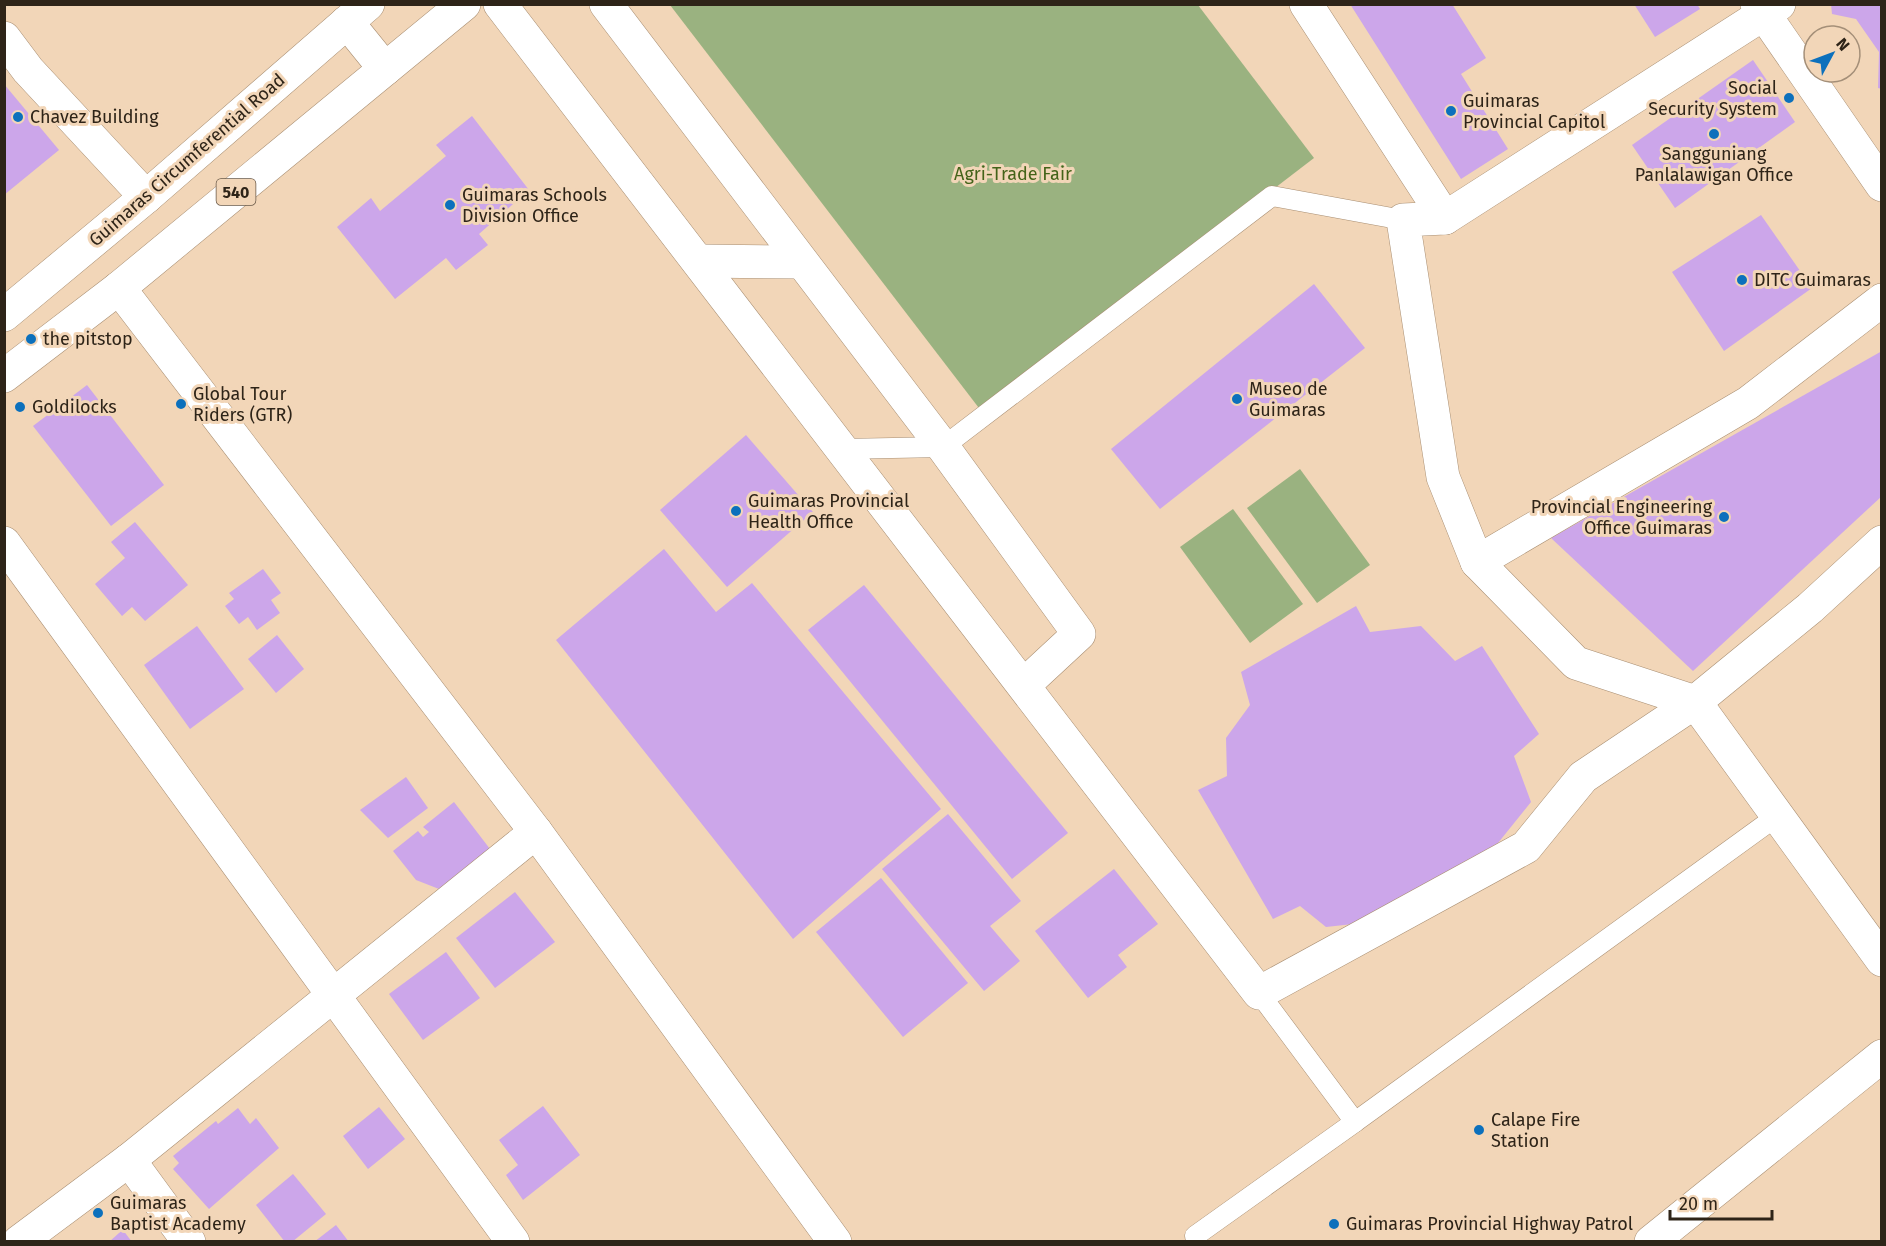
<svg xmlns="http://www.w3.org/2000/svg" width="1886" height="1246" font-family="'Fira Sans',sans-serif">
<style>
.green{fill:#9ab280}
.building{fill:#cca6ea}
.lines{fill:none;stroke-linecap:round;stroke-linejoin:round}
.lane-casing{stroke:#a98f73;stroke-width:21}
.street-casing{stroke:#a98f73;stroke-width:34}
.primary-casing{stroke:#a98f73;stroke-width:34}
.lane{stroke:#fff;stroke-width:20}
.street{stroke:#fff;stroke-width:33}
.primary{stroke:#fff;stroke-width:33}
.poi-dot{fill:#0c70bc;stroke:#f2d6b8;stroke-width:2}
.labels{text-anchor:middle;stroke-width:6;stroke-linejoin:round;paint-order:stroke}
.shield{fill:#f2d6b8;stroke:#695948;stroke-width:1.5}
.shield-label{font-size:16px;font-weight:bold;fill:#2e2418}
.poi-label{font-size:18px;fill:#2e2418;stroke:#f2d6b8;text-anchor:start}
.street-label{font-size:18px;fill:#2e2418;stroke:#f2d6b8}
.park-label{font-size:18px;fill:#446319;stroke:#f2d6b8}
</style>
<rect width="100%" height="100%" fill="#f2d6b8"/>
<!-- green -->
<g class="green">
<path d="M670,5H1198L1314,158L982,412Z"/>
<path d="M1300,469L1370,565L1317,603L1247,508Z"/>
<path d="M1233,509L1303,604L1250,643L1180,547Z"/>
</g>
<!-- building -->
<g class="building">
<path d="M1350,4H1452L1486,58L1461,74L1508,149L1461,179Z"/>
<path d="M1634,4H1697L1700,9L1655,37Z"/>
<path d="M1831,4H1882V89L1878,88L1879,52L1856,19L1832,14Z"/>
<path d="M1753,60L1795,122L1675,208L1632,145Z"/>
<path d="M4,84L59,150L4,195Z"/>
<path d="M472,116L529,190L479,234L488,245L456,270L446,258L395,299L337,227L371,198L380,211L446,156L436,145Z"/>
<path d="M1761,215L1812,288L1724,351L1672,272Z"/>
<path d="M1314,284L1365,348L1160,509L1111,449Z"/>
<path d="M1882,351V496L1693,671L1551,538Z"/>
<path d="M87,385L164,485L111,526L33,426Z"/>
<path d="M746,435L813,512L727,587L660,510Z"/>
<path d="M135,522L188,585L145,621L132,607L122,616L95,584L125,558L111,542Z"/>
<path d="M664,549L716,612L752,583L941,809L793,939L556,640Z"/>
<path d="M263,569L281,593L271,600L280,613L257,630L248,617L239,624L225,606L234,599L229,593Z"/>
<path d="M864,585L1068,833L1012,879L808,630Z"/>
<path d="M1356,606L1370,632L1421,626L1455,661L1482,646L1539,734L1514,756L1531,802L1498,843L1362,923L1326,927L1300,906L1273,919L1198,790L1227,776L1226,738L1250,705L1241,672Z"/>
<path d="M197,626L244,689L190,729L144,665Z"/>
<path d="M277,635L304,669L276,693L248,659Z"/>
<path d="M406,777L428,808L388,838L360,810Z"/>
<path d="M454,802L490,849L439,889L416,880L393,851L418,831L423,837L429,832L423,827Z"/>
<path d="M948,814L1021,901L990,926L1020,961L984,991L882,869Z"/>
<path d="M1114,869L1158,924L1118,955L1127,967L1088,998L1035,931Z"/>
<path d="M881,878L968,983L903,1037L816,932Z"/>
<path d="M515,892L555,942L495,988L456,938Z"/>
<path d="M446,952L480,998L423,1040L389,994Z"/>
<path d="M543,1106L580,1155L523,1200L506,1175L518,1165L499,1140Z"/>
<path d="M379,1107L405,1139L368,1169L343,1136Z"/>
<path d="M238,1108L250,1124L256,1118L279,1148L209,1209L173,1169L179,1163L173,1156L216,1121L218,1124Z"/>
<path d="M293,1174L326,1214L292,1242H285L256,1205Z"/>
<path d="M336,1225L349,1242H314Z"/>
<path d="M123,1230L132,1242H109L119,1233Z"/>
</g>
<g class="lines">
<!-- lane casing -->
<g class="lane-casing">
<g id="lane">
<path d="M842,449L943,447L1272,196L1403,220"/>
<path d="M1355,1122L1777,816"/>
<path d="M1195,1236L1355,1122L1259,993"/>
</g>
</g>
<!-- street casing -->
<g class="street-casing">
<g id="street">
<path d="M500,4L1259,993L1526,847L1583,777L1695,702L1810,608L1882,542"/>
<path d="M606,4L943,447L1079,634L1024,685"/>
<path d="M1306,4L1445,218L1779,4"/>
<path d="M1757,4L1882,185"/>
<path d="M4,38L28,70L146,197"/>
<path d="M1445,218L1403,220L1443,477L1477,562L1576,663L1695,702L1882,960"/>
<path d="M698,261L799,262"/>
<path d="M119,288L536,832L835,1242"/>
<path d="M4,543L513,1242"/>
<path d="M1477,562L1748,403L1882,300"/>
<path d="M129,1160L189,1242"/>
<path d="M19,1242L129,1160L536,832"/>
<path d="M1651,1242L1882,1056"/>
</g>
</g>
<!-- primary casing -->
<g class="primary-casing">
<g id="primary">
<path d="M347,22L385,69"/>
<path d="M4,315L146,197L368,4"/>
<path d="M4,376L119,288L464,4"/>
</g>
</g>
<!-- lane -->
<use href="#lane" class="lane"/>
<!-- street -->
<use href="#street" class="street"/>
<!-- primary -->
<use href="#primary" class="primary"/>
</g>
<!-- markers -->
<g class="poi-dot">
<circle cx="1789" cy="98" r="6"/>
<circle cx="1451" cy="111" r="6"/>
<circle cx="18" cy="117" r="6"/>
<circle cx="1714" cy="134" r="6"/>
<circle cx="450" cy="205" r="6"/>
<circle cx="1742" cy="280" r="6"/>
<circle cx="31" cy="339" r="6"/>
<circle cx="1237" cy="399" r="6"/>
<circle cx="181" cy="404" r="6"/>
<circle cx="20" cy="407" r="6"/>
<circle cx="736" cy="511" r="6"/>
<circle cx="1724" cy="517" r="6"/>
<circle cx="1479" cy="1130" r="6"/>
<circle cx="98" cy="1213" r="6"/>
<circle cx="1334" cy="1224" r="6"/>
</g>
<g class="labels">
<!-- shield labels -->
<rect class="shield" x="216.5" y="179" width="39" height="26" rx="4.5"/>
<g class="shield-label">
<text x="236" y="198">540</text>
</g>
<!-- poi labels -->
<g class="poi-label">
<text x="1777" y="94" text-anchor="end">Social<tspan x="1777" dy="21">Security System</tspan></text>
<text x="1463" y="107">Guimaras<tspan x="1463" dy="21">Provincial Capitol</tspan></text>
<text x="30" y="123">Chavez Building</text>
<text x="1714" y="160" text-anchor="middle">Sangguniang<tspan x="1714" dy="21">Panlalawigan Office</tspan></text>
<text x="462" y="201">Guimaras Schools<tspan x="462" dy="21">Division Office</tspan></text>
<text x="1754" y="286">DITC Guimaras</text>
<text x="43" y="345">the pitstop</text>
<text x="1249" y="395">Museo de<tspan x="1249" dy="21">Guimaras</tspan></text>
<text x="193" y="400">Global Tour<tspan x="193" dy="21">Riders (GTR)</tspan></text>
<text x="32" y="413">Goldilocks</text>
<text x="748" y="507">Guimaras Provincial<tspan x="748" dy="21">Health Office</tspan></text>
<text x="1712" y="513" text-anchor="end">Provincial Engineering<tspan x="1712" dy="21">Office Guimaras</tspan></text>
<text x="1491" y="1126">Calape Fire<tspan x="1491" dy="21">Station</tspan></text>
<text x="110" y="1209">Guimaras<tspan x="110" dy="21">Baptist Academy</tspan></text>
<text x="1346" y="1230">Guimaras Provincial Highway Patrol</text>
</g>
<!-- street labels -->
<g class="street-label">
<text transform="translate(187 160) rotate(-41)" y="6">Guimaras Circumferential Road</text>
</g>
<!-- park labels -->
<g class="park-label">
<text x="1013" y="180">Agri-Trade Fair</text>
</g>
</g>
<!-- border -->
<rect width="1886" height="1246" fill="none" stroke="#2e2418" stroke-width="12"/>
<!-- north arrow -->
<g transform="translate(1832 54) rotate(49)"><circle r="28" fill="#f2d6b8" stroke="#a48f78" stroke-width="1.5"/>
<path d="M0-4.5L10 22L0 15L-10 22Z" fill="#0c70bc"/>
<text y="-9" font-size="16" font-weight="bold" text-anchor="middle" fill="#2e2418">N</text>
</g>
<!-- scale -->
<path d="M1670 1210v9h102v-9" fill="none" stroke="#2e2418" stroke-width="3"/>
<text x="1679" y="1210" font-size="18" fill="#2e2418" stroke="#f2d6b8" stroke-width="4.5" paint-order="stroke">20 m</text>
</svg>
